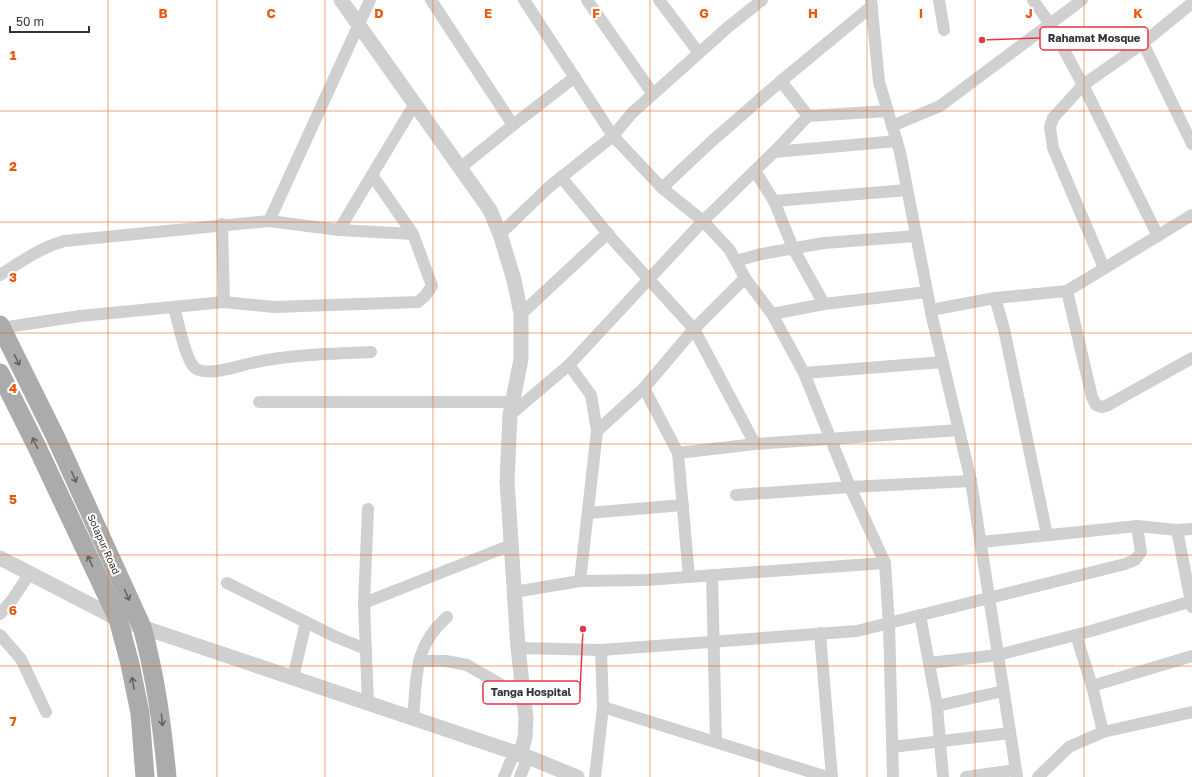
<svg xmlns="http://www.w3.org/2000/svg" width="1192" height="777" font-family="'Golos Text',sans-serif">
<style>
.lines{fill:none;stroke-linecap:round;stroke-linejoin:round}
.minor{stroke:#d0d0d0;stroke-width:12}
.tertiary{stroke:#d0d0d0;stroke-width:15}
.primary{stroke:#ababab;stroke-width:19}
.oneway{stroke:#636363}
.grid{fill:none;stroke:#e8590c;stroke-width:1;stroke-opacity:0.55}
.labels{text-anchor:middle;stroke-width:4;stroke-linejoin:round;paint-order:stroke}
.street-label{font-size:10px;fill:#333;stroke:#fff}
.grid-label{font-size:13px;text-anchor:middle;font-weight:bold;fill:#e8590c;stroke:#fff;stroke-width:4;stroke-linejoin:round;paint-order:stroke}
.leader{fill:none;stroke:#e63946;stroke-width:1.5}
.callout-dot{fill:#e63946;stroke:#fff;stroke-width:1.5}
.callout{fill:#fff;stroke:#e63946;stroke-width:1.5}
.callout-label{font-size:11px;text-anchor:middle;font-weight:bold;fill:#333}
</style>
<rect width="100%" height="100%" fill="#fff"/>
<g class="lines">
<!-- minor -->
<g class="minor">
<path d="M431,0L513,125L460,168"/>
<path d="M524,0L613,136L662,188L703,221L729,249L736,261L761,254L824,243L916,236"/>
<path d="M587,0L653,94"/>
<path d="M659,0L699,53"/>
<path d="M871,0L879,82L900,152L932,317L971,481L1017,777"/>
<path d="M939,0L944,30"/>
<path d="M1033,0L1050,24L1083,85L1143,43L1192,144"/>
<path d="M1143,43L1192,3"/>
<path d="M781,81L872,6"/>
<path d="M513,125L575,77"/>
<path d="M892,126L940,106L1082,0"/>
<path d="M774,152L808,116"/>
<path d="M755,171L774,201L907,190"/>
<path d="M561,177L614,241L694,329L755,444"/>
<path d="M662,188L712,141L781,81L808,116L888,111"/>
<path d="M774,201L793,248L824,304"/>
<path d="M269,221L370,0"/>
<path d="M222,224L224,302"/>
<path d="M339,230L372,175"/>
<path d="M500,234L549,187L613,136L632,113L727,28L762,0"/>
<path d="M736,261L745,278L772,314L804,373L943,362"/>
<path d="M1104,268L1053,148L1050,127L1053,118L1083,85L1158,236"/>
<path d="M0,275C21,262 39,248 64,241L269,221L339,230L413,234"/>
<path d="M745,278L694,329L644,388L678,453L755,444L959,430"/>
<path d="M1067,291L1092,397L1096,405L1102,407L1108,405L1192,358"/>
<path d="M995,298L1004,329L1047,535"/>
<path d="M174,307C178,321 185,359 195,368C207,377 238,366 252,363C291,354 331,354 371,352"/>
<path d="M931,310L995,298L1067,291L1192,215"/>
<path d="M521,314L608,233"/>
<path d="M772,314L824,304L927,292"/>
<path d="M0,328L80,316L224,302L274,307L418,302L425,296L432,286L413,234L372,175L414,105"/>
<path d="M569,365L703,221L774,152L897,141"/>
<path d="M804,373L850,487L885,563L889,624L893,777"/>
<path d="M259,402H512"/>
<path d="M510,415L569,365L591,395L597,431"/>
<path d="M678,453L689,577"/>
<path d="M736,495L850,487L971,481"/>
<path d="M368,509L364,603L368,704"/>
<path d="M588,513L683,505"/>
<path d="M1177,530L1192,607"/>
<path d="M982,542L1137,526L1177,530L1192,529"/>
<path d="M712,575L716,742"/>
<path d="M580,581L597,431L644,388"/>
<path d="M227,583L336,637L366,649"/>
<path d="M514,592L580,581L646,580L885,563"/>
<path d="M364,603L511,545"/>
<path d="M0,614L12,600L30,573"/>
<path d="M920,615L937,706L943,777"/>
<path d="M820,633L832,777"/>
<path d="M0,635L21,659L46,712"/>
<path d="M1076,635L1092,686"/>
<path d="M518,648L601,650L857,631L1125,564L1135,560L1141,552L1137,526"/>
<path d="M419,661H446L467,665L524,698"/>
<path d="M929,663L998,655L1091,631L1192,601"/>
<path d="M293,678L306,622"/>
<path d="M937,706L1003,691"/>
<path d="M603,707L827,777"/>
<path d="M413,719C417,676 413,647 447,617"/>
<path d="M1103,732L1192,712"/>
<path d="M892,747L1010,733"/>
<path d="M504,777L514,753"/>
<path d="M520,777L528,757"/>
<path d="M595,777L603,707L601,650"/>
<path d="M966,777L1015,770"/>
<path d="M1038,777L1069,747L1103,732L1092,686L1192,656"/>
</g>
<!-- tertiary -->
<g class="tertiary">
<path d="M341,0L490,210L500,234L514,280L521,314V359L510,415L507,481L518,648L526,718L525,738L520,755"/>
<path d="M0,558L118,619L528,757L577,777"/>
</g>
<!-- primary -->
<g class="primary">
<path d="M0,325L55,436L142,627C156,678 162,725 167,777"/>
<path d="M0,373L36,445L118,619L130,664L140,713L145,777"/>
</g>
</g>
<!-- one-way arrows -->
<defs><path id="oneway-shaft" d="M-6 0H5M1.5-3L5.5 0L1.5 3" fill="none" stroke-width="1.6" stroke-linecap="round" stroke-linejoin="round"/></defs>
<g class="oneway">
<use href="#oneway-shaft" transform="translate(17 360) rotate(64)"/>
<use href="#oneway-shaft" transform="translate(35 443) rotate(-116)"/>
<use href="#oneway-shaft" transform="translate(74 477) rotate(66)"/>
<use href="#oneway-shaft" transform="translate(90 561) rotate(-115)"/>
<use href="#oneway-shaft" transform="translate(127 595) rotate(66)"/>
<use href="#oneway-shaft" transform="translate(133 683) rotate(-101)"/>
<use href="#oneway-shaft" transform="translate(162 720) rotate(84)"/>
</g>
<!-- grid -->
<path class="grid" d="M108,0V777M217,0V777M325,0V777M433,0V777M542,0V777M650,0V777M759,0V777M867,0V777M975,0V777M1084,0V777M0,111H1192M0,222H1192M0,333H1192M0,444H1192M0,555H1192M0,666H1192"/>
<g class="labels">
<!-- street labels -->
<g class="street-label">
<text transform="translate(104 544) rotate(66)" y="4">Solapur Road</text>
</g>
</g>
<g class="grid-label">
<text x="163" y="18">B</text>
<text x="271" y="18">C</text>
<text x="379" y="18">D</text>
<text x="488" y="18">E</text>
<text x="596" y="18">F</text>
<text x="704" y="18">G</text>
<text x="813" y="18">H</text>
<text x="921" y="18">I</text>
<text x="1029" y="18">J</text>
<text x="1138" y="18">K</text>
<text x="13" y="60">1</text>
<text x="13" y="171">2</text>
<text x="13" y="282">3</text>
<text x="13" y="393">4</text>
<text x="13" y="504">5</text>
<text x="13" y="615">6</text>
<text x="13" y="726">7</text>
</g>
<!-- callouts -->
<path class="leader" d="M982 40L1040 38M583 629L580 692"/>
<g class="callout-dot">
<circle cx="982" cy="40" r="4"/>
<circle cx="583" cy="629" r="4"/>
</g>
<g class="callout">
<rect x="1040" y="27" width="108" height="23" rx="4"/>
<rect x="483" y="681" width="97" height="23" rx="4"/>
</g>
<g class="callout-label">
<text x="1094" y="42">Rahamat Mosque</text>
<text x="531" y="696">Tanga Hospital</text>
</g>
<!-- scale -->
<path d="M10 26v6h79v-6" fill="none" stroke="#333333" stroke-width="2"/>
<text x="16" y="26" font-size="12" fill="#333333" stroke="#ffffff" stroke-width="3" paint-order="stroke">50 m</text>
</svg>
